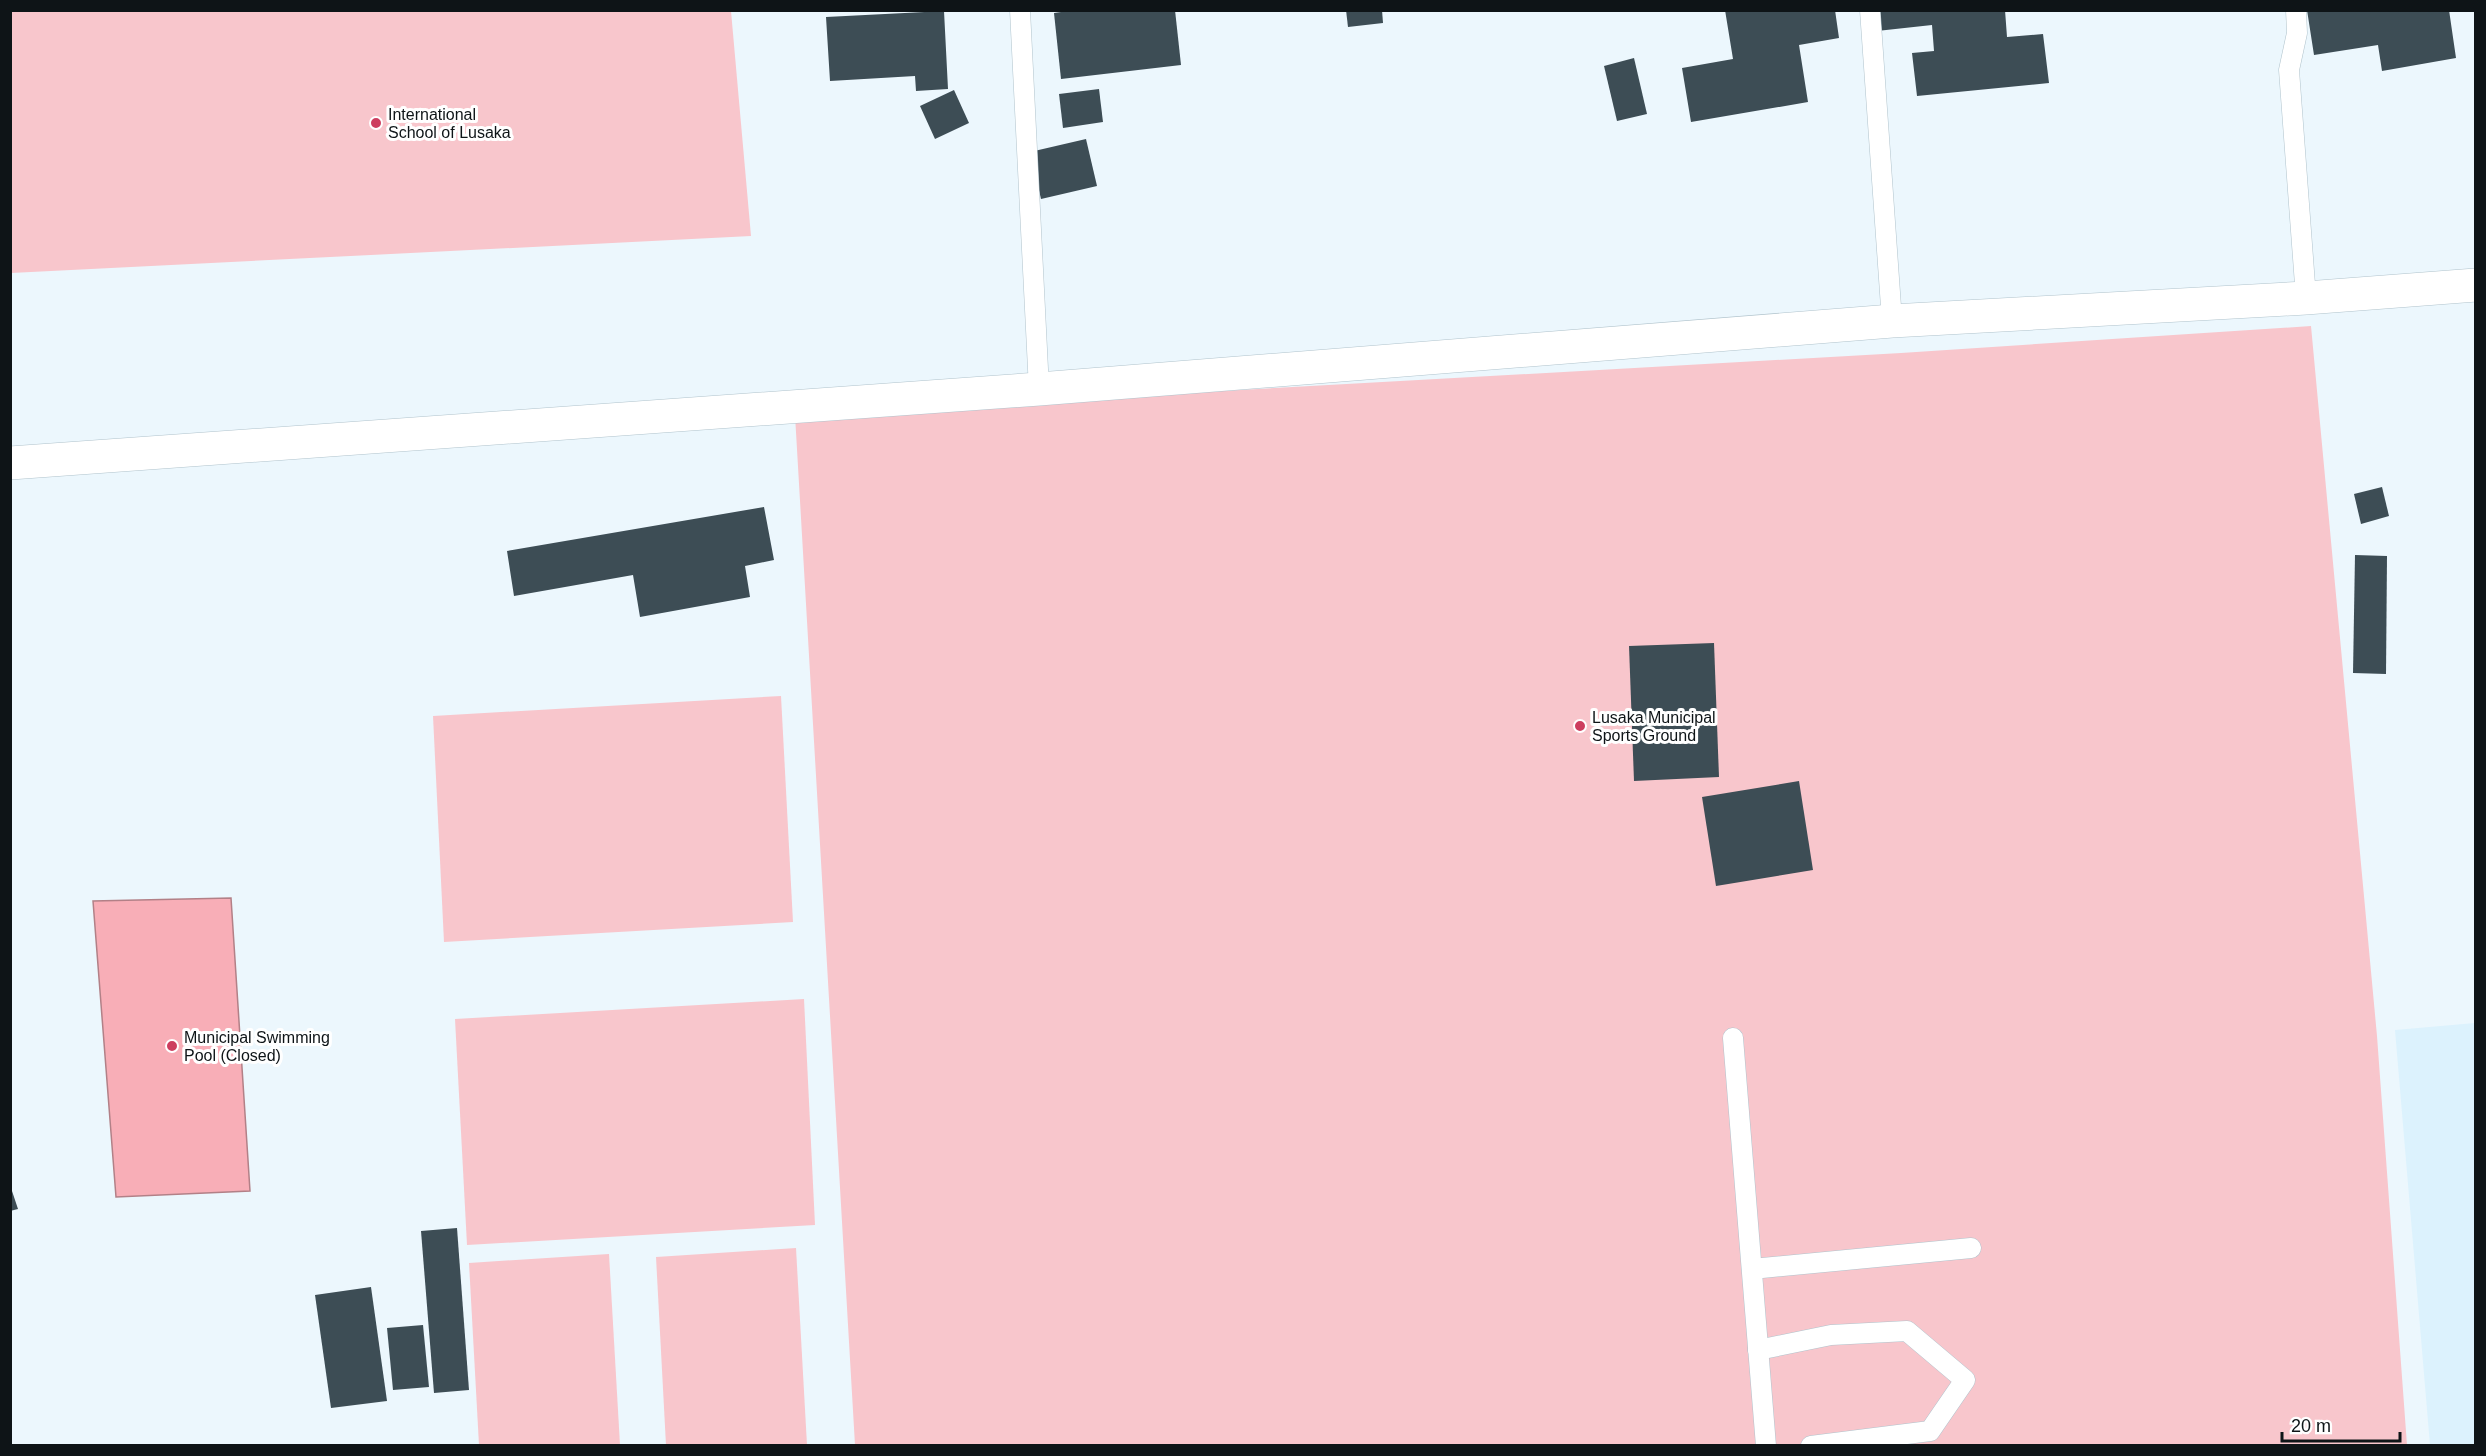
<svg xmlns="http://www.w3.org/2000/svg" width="2486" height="1456" font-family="Helvetica,sans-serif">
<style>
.built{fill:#dcf2fd}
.green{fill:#f8c6cc}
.water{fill:#f8aeb7;stroke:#b28087;stroke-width:1.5}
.building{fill:#3d4d55}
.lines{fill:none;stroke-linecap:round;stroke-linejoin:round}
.service-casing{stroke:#b0c3cc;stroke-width:21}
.minor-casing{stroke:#b0c3cc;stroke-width:34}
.service{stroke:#fff;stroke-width:20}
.minor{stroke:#fff;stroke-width:33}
.poi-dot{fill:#cd3e5f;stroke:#fff;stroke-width:2}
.labels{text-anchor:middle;stroke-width:6;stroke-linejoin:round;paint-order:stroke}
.poi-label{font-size:16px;fill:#0e1417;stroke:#fff;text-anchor:start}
</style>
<rect width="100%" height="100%" fill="#ecf7fd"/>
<!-- built -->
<path class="built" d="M2475,1023V1445H2430L2395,1030Z"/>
<!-- green -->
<g class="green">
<path d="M11,10L731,11L751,236L11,273Z"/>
<path d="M2311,326L2377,1036L2407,1445H855L795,415L1901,353Z"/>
<path d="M781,696L793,922L444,942L433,716Z"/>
<path d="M804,999L815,1225L467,1245L455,1019Z"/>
<path d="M796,1248L807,1445H666L656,1257Z"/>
<path d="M609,1254L620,1445H479L469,1263Z"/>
</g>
<!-- water -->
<path class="water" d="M231,898L250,1191L116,1197L93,901Z"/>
<!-- building -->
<g class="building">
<path d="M1075,10H1175L1181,65L1061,79L1054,13Z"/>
<path d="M1346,10H1382L1383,23L1348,27Z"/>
<path d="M1725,10H1835L1839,38L1799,45L1808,102L1691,122L1682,68L1733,59Z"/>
<path d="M1875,10H2005L2007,37L2043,34L2049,83L1917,96L1912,53L1934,51L1932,25L1877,31Z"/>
<path d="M2307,10H2449L2456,58L2382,71L2378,45L2314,55Z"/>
<path d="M944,11L948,89L916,91L915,76L830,81L826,17Z"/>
<path d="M1634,58L1647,114L1617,121L1604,66Z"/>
<path d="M1099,89L1103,122L1063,128L1059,94Z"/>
<path d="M954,90L969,123L935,139L920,106Z"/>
<path d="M1086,139L1097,186L1041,199L1030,152Z"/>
<path d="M2382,487L2389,516L2361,524L2354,494Z"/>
<path d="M764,507L774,560L745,566L750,597L640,617L633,575L514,596L507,551Z"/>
<path d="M2355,555L2387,556L2386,674L2353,673Z"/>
<path d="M1714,643L1719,777L1634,781L1629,646Z"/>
<path d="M1799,781L1813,870L1716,886L1702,797Z"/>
<path d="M10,1185L18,1209L10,1211Z"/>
<path d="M457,1228L469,1390L434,1393L421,1231Z"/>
<path d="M371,1287L387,1401L331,1408L315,1295Z"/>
<path d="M423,1325L429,1387L393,1390L387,1328Z"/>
</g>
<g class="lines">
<!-- service casing -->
<g class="service-casing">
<g id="service">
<path d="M1020,10L1039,389"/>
<path d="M1870,10L1892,321"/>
<path d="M2296,10L2297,33L2289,70L2306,298"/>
<path d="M1733,1038L1766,1446"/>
<path d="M1752,1269L1971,1248"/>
<path d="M1758,1350L1831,1335L1907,1331L1965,1380L1930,1431L1811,1446"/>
</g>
</g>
<!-- minor casing -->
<g class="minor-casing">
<path id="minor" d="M10,463L1039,389L1892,321L2306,298L2476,285"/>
</g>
<!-- service -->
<use href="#service" class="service"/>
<!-- minor -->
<use href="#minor" class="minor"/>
</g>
<!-- markers -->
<g class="poi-dot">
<circle cx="376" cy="123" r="6"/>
<circle cx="1580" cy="726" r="6"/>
<circle cx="172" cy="1046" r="6"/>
</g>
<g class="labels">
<!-- poi labels -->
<g class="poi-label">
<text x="388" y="120">International<tspan x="388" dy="18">School of Lusaka</tspan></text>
<text x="1592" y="723">Lusaka Municipal<tspan x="1592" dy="18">Sports Ground</tspan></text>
<text x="184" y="1043">Municipal Swimming<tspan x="184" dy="18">Pool (Closed)</tspan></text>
</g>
</g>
<!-- border -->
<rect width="2486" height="1456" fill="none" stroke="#0e1417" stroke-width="24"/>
<!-- scale -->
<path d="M2282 1432v9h118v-9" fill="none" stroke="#0e1417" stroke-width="3"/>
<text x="2291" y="1432" font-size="18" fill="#0e1417" stroke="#ffffff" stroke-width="4.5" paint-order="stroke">20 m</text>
</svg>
